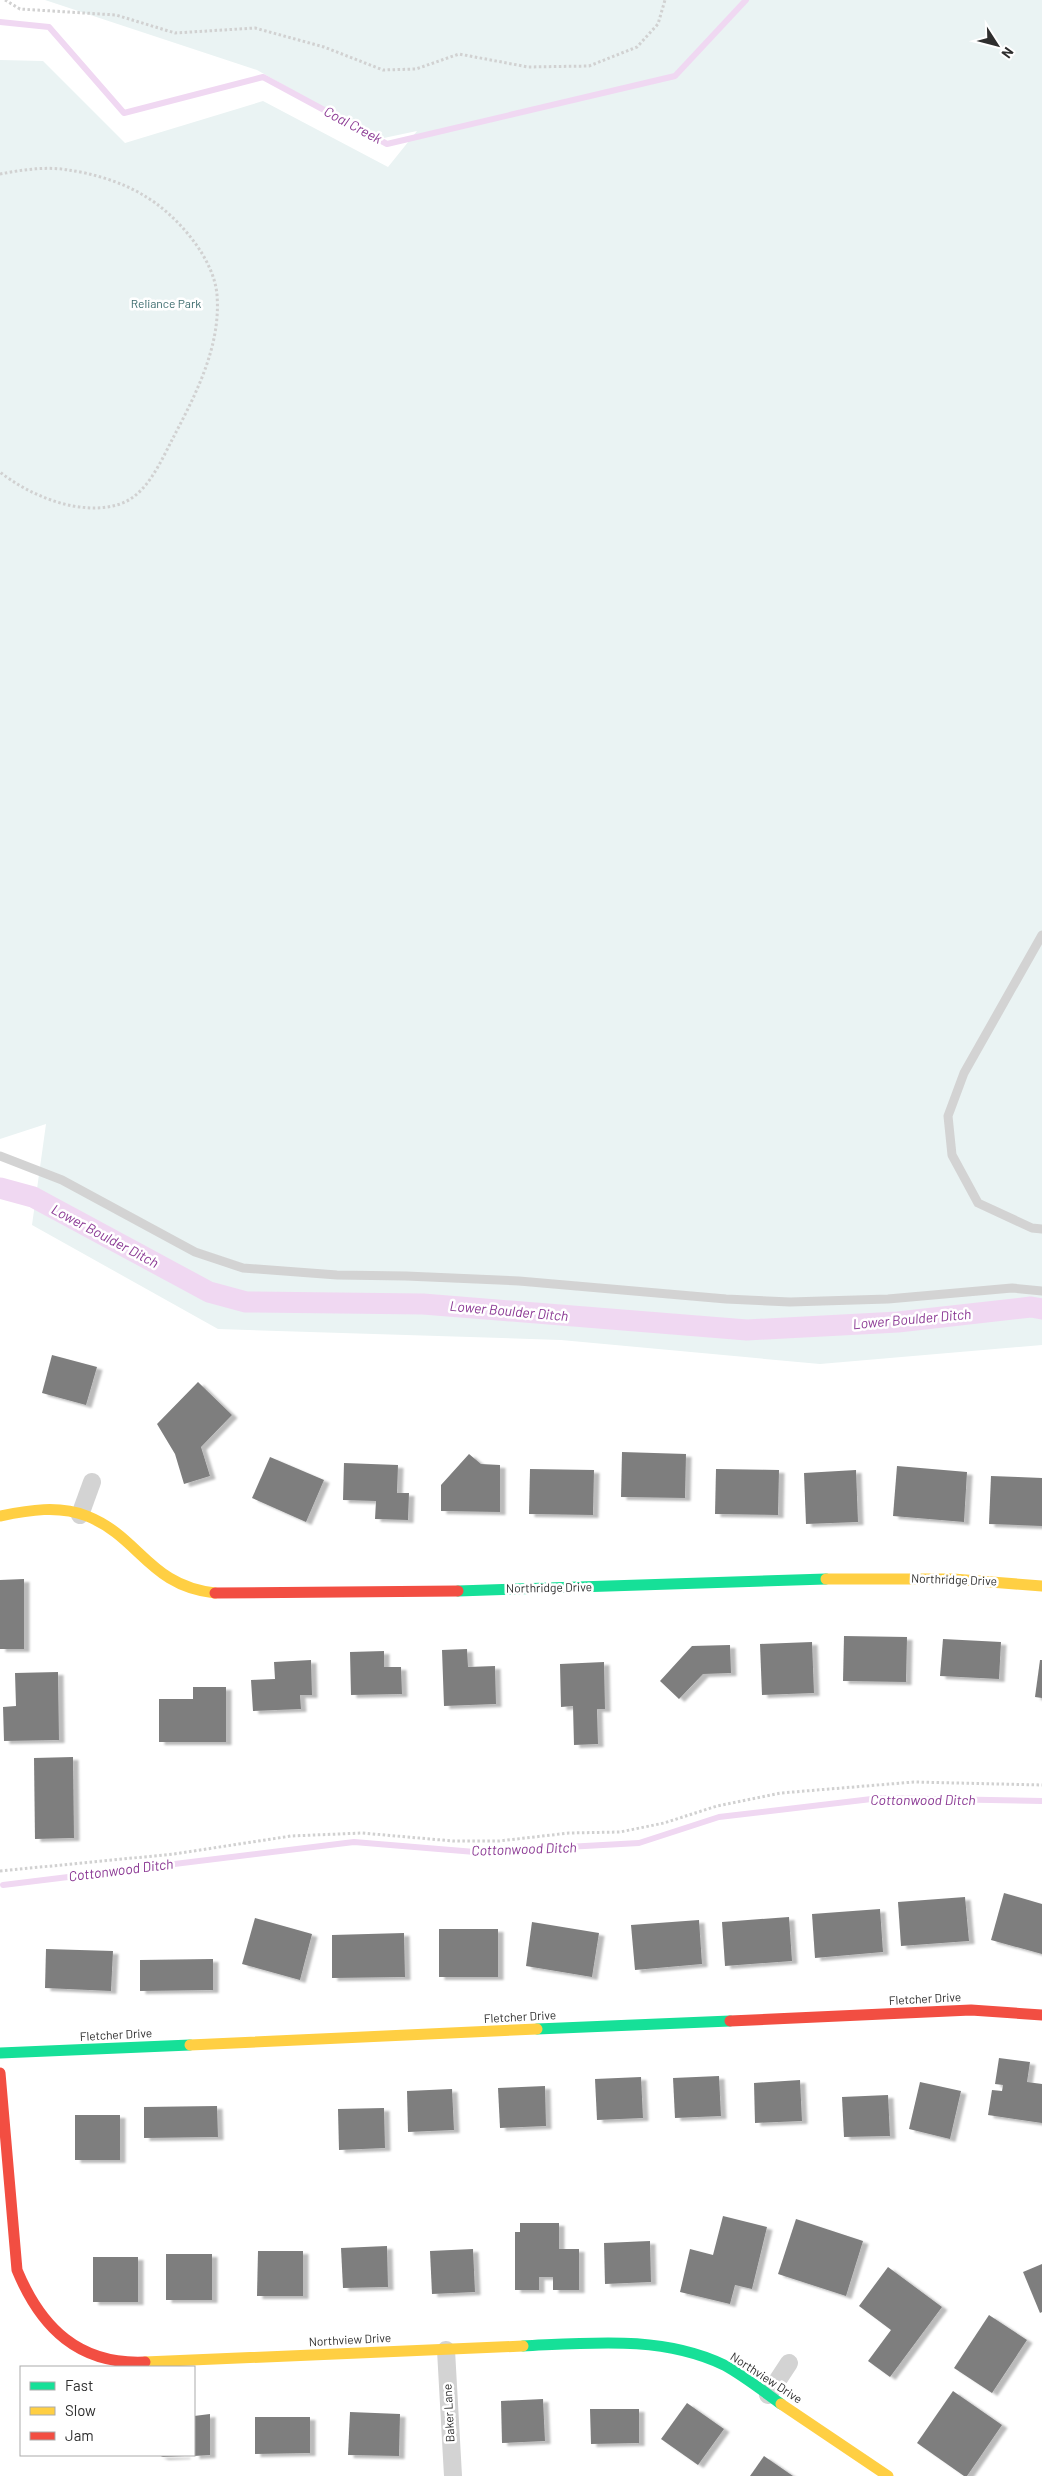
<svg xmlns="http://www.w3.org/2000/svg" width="1042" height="2476" font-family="Barlow,sans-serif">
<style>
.green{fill:#eaf3f3}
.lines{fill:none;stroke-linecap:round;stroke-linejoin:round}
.stream{stroke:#f0d8f2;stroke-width:6}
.canal{stroke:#f0d8f2;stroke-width:21}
.building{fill:#7e7e7e;filter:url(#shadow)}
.path{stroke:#d1d1d1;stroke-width:3;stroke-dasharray:2.5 2.5;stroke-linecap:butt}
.lane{stroke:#d3d3d3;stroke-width:9}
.street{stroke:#d3d3d3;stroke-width:18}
.fast{stroke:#16e098;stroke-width:11}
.slow{stroke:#ffcf43;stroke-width:11}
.jam{stroke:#f24e42;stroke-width:11}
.labels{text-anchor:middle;stroke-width:5;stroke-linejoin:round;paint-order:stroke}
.park-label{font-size:12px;fill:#3a6a6c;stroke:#fff}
.street-label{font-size:12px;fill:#2e2e2e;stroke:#fff}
.water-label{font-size:14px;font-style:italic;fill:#8b3994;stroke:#fff}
</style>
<defs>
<filter id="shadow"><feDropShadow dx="5.5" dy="3" stdDeviation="1" flood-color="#0004"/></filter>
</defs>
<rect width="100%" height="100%" fill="#fff"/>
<!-- green -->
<path class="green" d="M45,0H1042V1345L820,1364L561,1340L218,1329L32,1225L46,1124L0,1139V60L43,61L125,143L263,101L388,167L417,131L379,139L257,70Z"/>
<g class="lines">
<!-- stream -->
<g class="stream">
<path d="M0,22L49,27L124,113L263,77L387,144L675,76L746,0"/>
<path d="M3,1885L354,1842L475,1852L639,1843L719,1817L880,1798L1042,1801"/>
</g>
<!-- canal -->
<path class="canal" d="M0,1188L33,1197L209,1292L246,1302L423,1304L747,1330L898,1322L1031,1307L1042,1309"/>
</g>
<!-- building -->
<g class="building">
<path d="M52,1355L97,1367L86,1405L42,1393Z"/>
<path d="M198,1382L232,1415L201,1447L210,1476L184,1484L175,1454L157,1424Z"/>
<path d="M622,1452L686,1454L685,1498L621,1497Z"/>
<path d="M469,1454L481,1464L500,1465V1512L441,1511V1485Z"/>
<path d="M270,1457L324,1480L306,1522L252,1498Z"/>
<path d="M344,1463L398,1465L397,1493H409L408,1520L375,1519L376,1501L343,1500Z"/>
<path d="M897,1466L967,1472L964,1522L893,1516Z"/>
<path d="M530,1469L594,1470L593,1515L529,1514Z"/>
<path d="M716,1469L779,1470L778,1515L715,1514Z"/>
<path d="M856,1470L858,1522L806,1524L804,1473Z"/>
<path d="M991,1476L1042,1478V1526L989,1524Z"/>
<path d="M24,1579V1649H0V1580Z"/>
<path d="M844,1636L907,1637L906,1682L843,1681Z"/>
<path d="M943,1639L1001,1642L999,1679L940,1676Z"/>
<path d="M812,1642L814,1693L762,1695L760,1644Z"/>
<path d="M730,1645L731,1673L703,1674L679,1699L660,1681L692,1646Z"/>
<path d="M467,1649L468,1667L495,1666L496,1704L444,1706L442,1650Z"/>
<path d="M384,1651V1667H401L402,1694L351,1695L350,1652Z"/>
<path d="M311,1660L312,1695H300L301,1709L253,1711L251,1680L275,1679L274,1662Z"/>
<path d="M1040,1660H1042V1698L1035,1697Z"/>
<path d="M604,1662L605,1709H597L598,1744L574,1745L573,1706L561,1707L560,1664Z"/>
<path d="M58,1672L59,1740L4,1741L3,1707L16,1706L15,1673Z"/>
<path d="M193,1687H226V1742H159V1699H193Z"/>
<path d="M73,1757L74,1838L35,1839L34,1758Z"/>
<path d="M1004,1893L1042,1904V1954L991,1940Z"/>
<path d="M965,1897L969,1941L901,1946L898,1902Z"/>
<path d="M880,1909L883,1952L815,1958L812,1914Z"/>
<path d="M789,1917L792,1961L725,1966L722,1922Z"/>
<path d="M255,1918L312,1934L300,1980L242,1964Z"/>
<path d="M699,1920L702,1964L635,1970L631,1925Z"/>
<path d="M532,1922L599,1933L592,1977L526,1966Z"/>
<rect x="439" y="1929" width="59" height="48"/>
<path d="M404,1933L405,1977L332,1978V1935Z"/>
<path d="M46,1949L113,1951L111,1991L45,1988Z"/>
<path d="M213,1959V1990L140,1991V1960Z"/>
<path d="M999,2058L1030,2062L1027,2082L1042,2084V2123L988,2115L992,2090L1002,2091L1003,2085L995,2084Z"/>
<path d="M719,2076L721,2116L675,2118L673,2078Z"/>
<path d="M641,2077L643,2118L597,2120L595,2079Z"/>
<path d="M800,2080L802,2121L755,2123L754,2083Z"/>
<path d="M920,2082L961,2091L950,2139L909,2129Z"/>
<path d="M545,2086L546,2126L500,2128L498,2088Z"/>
<path d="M452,2089L454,2130L408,2132L407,2091Z"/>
<path d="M888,2095L890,2136L844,2137L842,2097Z"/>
<path d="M217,2106L218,2137L144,2138V2107Z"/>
<path d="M384,2108L385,2148L339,2150L338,2109Z"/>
<rect x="75" y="2115" width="45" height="45"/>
<path d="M723,2216L767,2227L752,2289L735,2285L730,2304L680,2292L690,2249L713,2255Z"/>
<path d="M796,2219L863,2241L846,2296L778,2274Z"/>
<path d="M520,2223H559V2249H579V2290H553V2277H539V2290H515V2232H520Z"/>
<path d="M650,2241L651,2282L605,2284L604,2243Z"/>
<path d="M387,2246L388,2287L343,2288L341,2248Z"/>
<path d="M473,2249L475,2292L432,2294L430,2251Z"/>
<path d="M258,2251H303V2296H257Z"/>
<rect x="166" y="2254" width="46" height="46"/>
<rect x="93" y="2257" width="45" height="45"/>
<path d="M1042,2264V2312L1040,2313L1023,2272Z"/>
<path d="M888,2267L942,2307L890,2377L868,2361L891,2330L859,2306Z"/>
<path d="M989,2315L1027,2340L992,2393L954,2368Z"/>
<path d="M953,2391L1002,2425L967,2476H964L917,2443Z"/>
<path d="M543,2399L545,2441L502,2443L501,2401Z"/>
<path d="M687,2403L724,2429L698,2465L661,2439Z"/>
<path d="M590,2409H639V2443L591,2444Z"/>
<path d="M350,2412L400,2414L399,2456L348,2455Z"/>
<path d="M210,2414V2455L194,2456V2416Z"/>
<path d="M255,2417H310V2453L255,2454Z"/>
<path d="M158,2455H185V2456L163,2457Z"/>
<path d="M764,2456L793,2476H750Z"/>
</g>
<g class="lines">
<!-- path -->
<g class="path">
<path d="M5,0L20,9L116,15L175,33L255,28L324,47L383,70L416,69L459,54L528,67L589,66L637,47L658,24L665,0"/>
<path d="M0,174C21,170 46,166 68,170C91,173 122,182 143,195C175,213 214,257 217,295C221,346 196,394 173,438C161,461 147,495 120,504C81,517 30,496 0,472"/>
<path d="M0,1871L174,1854L291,1836L362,1833L453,1841H499L569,1833L620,1832L664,1823L717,1806L781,1793L914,1782L1042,1785"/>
</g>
<!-- lane -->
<g class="lane">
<path d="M1042,935L964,1073L948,1116L952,1155L978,1203L1032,1228L1042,1229"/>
<path d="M0,1156L62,1180L195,1252L243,1268L337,1275L406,1276L519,1281L726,1299L790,1302L888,1299L1012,1288L1042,1291"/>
</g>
<!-- street -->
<g class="street">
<path d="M80,1515L92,1482"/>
<path d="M446,2350L453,2476"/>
<path d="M768,2395L789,2363"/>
</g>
<!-- fast -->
<g class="fast">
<path d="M458,1591L826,1579"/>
<path d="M537,2029L730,2021"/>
<path d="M0,2053L190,2045"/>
<path d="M523,2346C590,2343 662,2335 724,2365C744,2376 763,2391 781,2404"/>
</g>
<!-- slow -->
<g class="slow">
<path d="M0,1516C29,1510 59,1505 87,1516C140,1537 149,1586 215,1593"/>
<path d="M826,1579H953L1042,1586"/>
<path d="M190,2045L537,2029"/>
<path d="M145,2362L523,2346"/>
<path d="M781,2404L888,2476"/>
</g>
<!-- jam -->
<g class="jam">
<path d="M215,1593L458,1591"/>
<path d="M730,2021L971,2010L1042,2015"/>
<path d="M0,2073L17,2270C41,2328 79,2365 145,2362"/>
</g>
</g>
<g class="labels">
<!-- park labels -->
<g class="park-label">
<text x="166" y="308">Reliance Park</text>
</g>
<!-- street labels -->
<g class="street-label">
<text transform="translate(954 1580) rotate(2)" y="4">Northridge Drive</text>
<text transform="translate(549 1588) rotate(-1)" y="4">Northridge Drive</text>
<text transform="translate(925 1999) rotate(-3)" y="4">Fletcher Drive</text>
<text transform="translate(520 2017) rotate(-3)" y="4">Fletcher Drive</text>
<text transform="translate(116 2035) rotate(-3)" y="4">Fletcher Drive</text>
<text transform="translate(350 2340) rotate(-3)" y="4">Northview Drive</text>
<text transform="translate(766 2378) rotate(33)" y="4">Northview Drive</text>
<text transform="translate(449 2413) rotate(-93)" y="4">Baker Lane</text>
</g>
<!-- water labels -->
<g class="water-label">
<text transform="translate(353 125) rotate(28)" y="5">Coal Creek</text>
<text transform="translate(105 1236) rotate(28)" y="5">Lower Boulder Ditch</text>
<text transform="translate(509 1311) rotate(5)" y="5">Lower Boulder Ditch</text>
<text transform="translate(912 1319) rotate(-5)" y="5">Lower Boulder Ditch</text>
<text x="923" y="1805">Cottonwood Ditch</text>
<text transform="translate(524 1849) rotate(-2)" y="5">Cottonwood Ditch</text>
<text transform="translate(121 1870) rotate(-7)" y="5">Cottonwood Ditch</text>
</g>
</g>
<!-- legend -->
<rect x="20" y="2366" width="175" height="90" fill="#ffffff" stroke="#ababab"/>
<rect x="30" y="2382" width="25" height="8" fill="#16e098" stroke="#ababab"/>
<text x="65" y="2391" font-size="15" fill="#2e2e2e">Fast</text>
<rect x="30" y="2407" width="25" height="8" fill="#ffcf43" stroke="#ababab"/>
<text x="65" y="2416" font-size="15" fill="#2e2e2e">Slow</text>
<rect x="30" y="2432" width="25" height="8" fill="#f24e42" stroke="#ababab"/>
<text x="65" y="2441" font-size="15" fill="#2e2e2e">Jam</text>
<!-- north arrow -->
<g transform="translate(997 45) rotate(126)" stroke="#ffffff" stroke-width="4" paint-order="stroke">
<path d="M0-4L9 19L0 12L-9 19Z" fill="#2e2e2e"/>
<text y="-8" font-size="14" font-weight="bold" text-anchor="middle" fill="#2e2e2e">N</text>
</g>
</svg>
